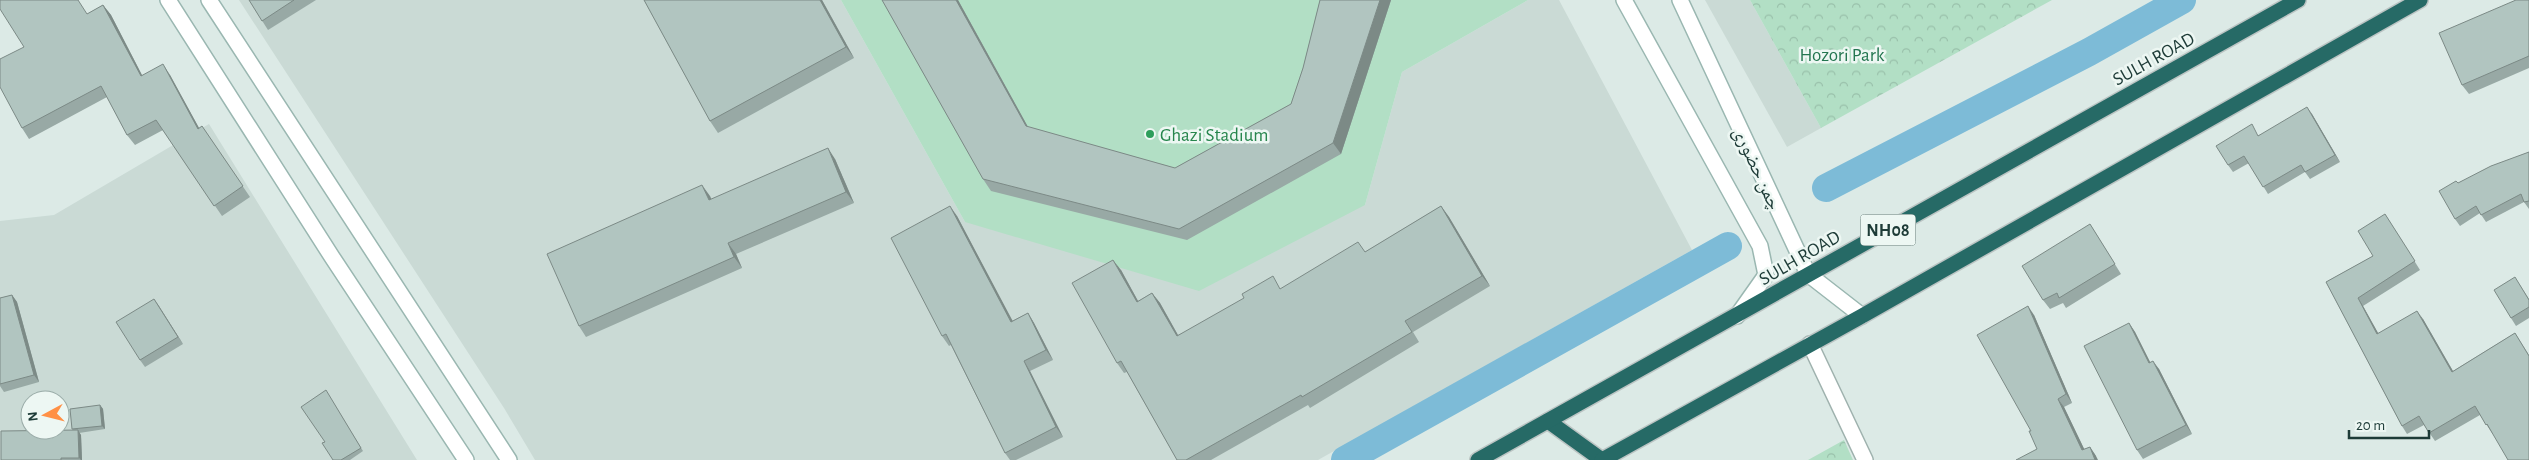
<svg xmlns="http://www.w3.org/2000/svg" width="2529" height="460" font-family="'Alegreya Sans','Noto Naskh Arabic',sans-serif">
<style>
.built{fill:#cadad5;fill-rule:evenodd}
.park{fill:url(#park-crowns)}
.pitch{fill:#b2dfc5}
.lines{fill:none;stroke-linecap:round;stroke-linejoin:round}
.canal{stroke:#7dbbd7;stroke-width:28}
.street-casing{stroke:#9fb2ae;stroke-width:18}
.secondary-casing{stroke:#9ab7b1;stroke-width:18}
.highway-casing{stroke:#bbc4c3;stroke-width:18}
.street{stroke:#fff;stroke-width:15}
.secondary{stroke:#fff;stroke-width:15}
.highway{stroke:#266a66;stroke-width:15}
.wall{fill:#98a9a5}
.shaded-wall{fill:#7c8a86}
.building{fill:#b1c5c0;stroke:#7c8a86}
.leisure-dot{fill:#2e9e5b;stroke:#edf7f3;stroke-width:2}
.labels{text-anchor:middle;stroke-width:5;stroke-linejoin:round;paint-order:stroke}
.shield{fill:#edf7f3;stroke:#5b736f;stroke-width:1}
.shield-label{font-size:18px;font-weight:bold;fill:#1d3b37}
.park-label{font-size:19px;fill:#237650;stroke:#edf7f3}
.street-label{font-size:19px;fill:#1d3b37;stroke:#edf7f3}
.leisure-label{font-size:19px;fill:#27864d;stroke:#edf7f3;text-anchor:start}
</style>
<defs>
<pattern id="park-crowns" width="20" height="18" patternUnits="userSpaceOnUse" patternTransform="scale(1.25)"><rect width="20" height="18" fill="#b2dfc5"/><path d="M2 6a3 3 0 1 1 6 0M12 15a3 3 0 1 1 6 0" fill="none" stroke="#99c0aa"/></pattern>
</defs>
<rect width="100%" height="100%" fill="#dceae6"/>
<!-- built -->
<g class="built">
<path d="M239,0H841L965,222L1365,205L1402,72L1528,0H1559L1692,250L1318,460H535L504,408Z"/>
<path d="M1705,0H1750L1821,128L1787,147Z"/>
<path d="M209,124L417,460H0V221L54,215ZM30,400H60V430H30Z"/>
</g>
<!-- park -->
<g class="park">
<path d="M1750,0H2052L1821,128Z"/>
<path d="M1844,440L1853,460H1808Z"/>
</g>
<!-- pitch -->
<path class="pitch" d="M841,0H1528L1402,72L1365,205L1199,291L965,222Z"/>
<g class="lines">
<!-- canal -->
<g class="canal">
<path d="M1826,188L2089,52L2182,0"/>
<path d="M1345,460L1728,246"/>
</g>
<!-- street casing -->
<g class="street-casing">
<path id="street" d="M1810,344L1865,460"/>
</g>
<!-- secondary casing -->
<g class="secondary-casing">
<g id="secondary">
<path d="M168,0L332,257L466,460"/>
<path d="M209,0L509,460"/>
<path d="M1624,0L1760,246L1766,275L1737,316"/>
<path d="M1680,0L1808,274L1862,316"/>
</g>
</g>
<!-- highway casing -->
<g class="highway-casing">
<g id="highway">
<path d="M1548,421L1602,460"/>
<path d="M1478,460L2298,0"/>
<path d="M1602,460L1862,316L2420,0"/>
</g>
</g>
<!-- street -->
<use href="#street" class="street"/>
<!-- secondary -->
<use href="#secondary" class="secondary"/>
<!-- highway -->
<use href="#highway" class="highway"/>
</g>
<!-- wall -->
<g class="wall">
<path d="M249,0H316L268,30Z"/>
<path d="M644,0H822L854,58L718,133L710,121Z"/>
<path d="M882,0H958L1028,127L1175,168L1291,104L1303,68L1320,0H1391L1341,154L1187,240L991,191L983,179Z"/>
<path d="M2529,0V68L2469,94L2462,85Z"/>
<path d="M103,5L111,15L142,75H170L199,128L202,126L250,197L222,216L163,130L135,145L127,135L107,97L29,139L22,128L87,14Z"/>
<path d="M2312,114L2340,162L2310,179L2305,172L2268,194L2249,163L2233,172L2228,165L2259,135Z"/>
<path d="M2529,152V209L2524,202L2486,222L2480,213L2460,226L2455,219L2458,183Z"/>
<path d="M835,159L854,203L736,254L742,268L586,337L579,326L710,196L711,199Z"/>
<path d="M1441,206L1449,217L1490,286L1413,332L1419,342L1310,408L1308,405L1211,460H1177L1127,372L1124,373L1117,363L1121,270L1138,301L1152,293L1160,303L1178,335L1365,252Z"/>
<path d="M2385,214L2420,270L2363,306L2378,333L2423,319L2453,371L2515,333L2529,355V460L2492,432V433L2480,415L2435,441L2424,425L2407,434L2402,426L2326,282L2373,256Z"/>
<path d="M957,216L1012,321L1028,313L1034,323L1053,360L1030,371L1063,437L1016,460H1010L1005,453L951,345L949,346L942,336Z"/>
<path d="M2090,224L2121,274L2066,308L2063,303L2050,309L2043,300Z"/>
<path d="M2520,285L2529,299V318L2516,326L2511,318Z"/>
<path d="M12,295L17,302L39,382L4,392L0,386V298Z"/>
<path d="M154,299L183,344L145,367L140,360Z"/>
<path d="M2034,315L2072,403L2064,407L2084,449L2090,447L2096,456L2037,449Z"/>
<path d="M2129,323L2135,332L2150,362L2159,369L2192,434L2143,459L2137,450Z"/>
<path d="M328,394L363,451L350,460H333L325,442Z"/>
<path d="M100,405L103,409L105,429L79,433L81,435L82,460H1L73,430L72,429Z"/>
</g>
<!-- shaded-wall -->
<g class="shaded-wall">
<path d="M820,0H822L854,58L846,47Z"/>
<path d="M956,0H958L1034,138L1026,126Z"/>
<path d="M1380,0H1391L1341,154L1333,143Z"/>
<path d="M103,5L111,15L148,87L141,76Z"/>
<path d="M163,64L170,75L205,139L198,129Z"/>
<path d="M2307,107L2312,114L2340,162L2335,155Z"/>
<path d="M828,148L835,159L854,203L846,192Z"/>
<path d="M702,185L710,196L716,211L709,200Z"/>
<path d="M950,206L957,216L1018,331L1011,322Z"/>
<path d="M1441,206L1449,217L1490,286L1482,276Z"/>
<path d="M728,243L736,254L742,268L734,257Z"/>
<path d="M1113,260L1121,270L1144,312L1137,302Z"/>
<path d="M1152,293L1160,303L1184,346L1177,336Z"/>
<path d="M12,295L17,302L39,382L34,375Z"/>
<path d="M2358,298L2363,306L2383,342L2377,334Z"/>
<path d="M154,299L159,306L183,344L178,337Z"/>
<path d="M2028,306L2034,315L2072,403L2066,394Z"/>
<path d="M2417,311L2423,319L2458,380L2452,372Z"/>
<path d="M1028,313L1034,323L1053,360L1046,350Z"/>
<path d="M2129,323L2135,332L2155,372L2149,363Z"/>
<path d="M1024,361L1030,371L1063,437L1056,427Z"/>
<path d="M2153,361L2159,369L2192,434L2186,425Z"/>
<path d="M2058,399L2064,407L2089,459L2082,450Z"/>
<path d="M100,405L103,409L105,429L102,426Z"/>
<path d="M78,430L81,435L82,460H81L79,458Z"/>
<path d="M2090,447L2096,456L2098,460H2095Z"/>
</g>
<!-- building -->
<g class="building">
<path d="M0,0H78L87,14L103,5L141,76L163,64L198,129L202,126L243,186L214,206L156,120L127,135L101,86L22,128L0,87V59L24,47L0,9Z"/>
<path d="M249,0H294L262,21Z"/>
<path d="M644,0H820L846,47L710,121Z"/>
<path d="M882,0H956L1026,126L1175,168L1291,104L1303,68L1320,0H1380L1333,143L1179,229L983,179Z"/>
<path d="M2516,0H2529V56L2462,85L2439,33Z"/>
<path d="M2307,107L2335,155L2305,172L2301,165L2263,187L2244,156L2228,165L2216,146L2252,124L2258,136Z"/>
<path d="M828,148L846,192L728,243L734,257L579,326L547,254L702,185L709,200Z"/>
<path d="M2529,152V201L2524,202L2521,194L2481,215L2476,206L2455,219L2439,191L2456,181L2458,183L2491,166Z"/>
<path d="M950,206L1011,322L1028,313L1046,350L1024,361L1056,427L1005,453L946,334L942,336L891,238Z"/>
<path d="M1441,206L1482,276L1405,321L1412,332L1302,397L1301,395L1186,460H1177L1121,361L1117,363L1072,283L1113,260L1137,302L1152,293L1177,336L1244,298L1242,294L1273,276L1280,289L1358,242L1365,252Z"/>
<path d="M2385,214L2415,261L2358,298L2377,334L2417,311L2452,372L2515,333L2529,356V460H2508L2487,424L2486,425L2475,406L2429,433L2419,416L2402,426L2326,282L2373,256L2358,231Z"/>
<path d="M2090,224L2115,264L2059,298L2057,293L2043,300L2022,266Z"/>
<path d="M2515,277L2529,300V307L2511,318L2494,290Z"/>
<path d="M12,295L34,375L0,384V298Z"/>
<path d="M154,299L178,337L140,360L116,322Z"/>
<path d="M2028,306L2066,394L2058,399L2082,450L2090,447L2095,460H2016L2037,449L2029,431H2031L1977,335Z"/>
<path d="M2129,323L2149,363L2153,361L2186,425L2137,450L2084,346Z"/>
<path d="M326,390L361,448L341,460H333L322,443L325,442L301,407Z"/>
<path d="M100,405L102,426L72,429L70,409Z"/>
<path d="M78,430L79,458H61V460H1V431Z"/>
</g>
<!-- markers -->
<circle class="leisure-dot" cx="1150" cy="134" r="5"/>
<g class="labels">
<!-- shield labels -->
<rect class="shield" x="1860.5" y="214.5" width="55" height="31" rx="4"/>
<g class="shield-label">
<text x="1888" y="236">NH08</text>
</g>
<!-- park labels -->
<g class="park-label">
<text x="1842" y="61">Hozori Park</text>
</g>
<!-- street labels -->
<g class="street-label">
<text transform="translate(2153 58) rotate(-29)" y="7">SULH ROAD</text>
<text transform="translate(1758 168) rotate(65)" y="7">چمن حضوری</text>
<text transform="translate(1799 257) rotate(-30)" y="7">SULH ROAD</text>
</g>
<!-- leisure labels -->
<g class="leisure-label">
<text x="1160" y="141">Ghazi Stadium</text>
</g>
</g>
<!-- north arrow -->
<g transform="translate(45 415) rotate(263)"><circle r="24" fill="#edf7f3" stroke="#9aaca8"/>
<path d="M0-4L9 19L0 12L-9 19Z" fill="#ff9045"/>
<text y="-8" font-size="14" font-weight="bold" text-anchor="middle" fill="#1d3b37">N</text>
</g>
<!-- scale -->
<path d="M2349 430v8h80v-8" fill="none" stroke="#1d3b37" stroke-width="2.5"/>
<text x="2356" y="430" font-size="15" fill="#1d3b37" stroke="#edf7f3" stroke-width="4" paint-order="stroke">20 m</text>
</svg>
